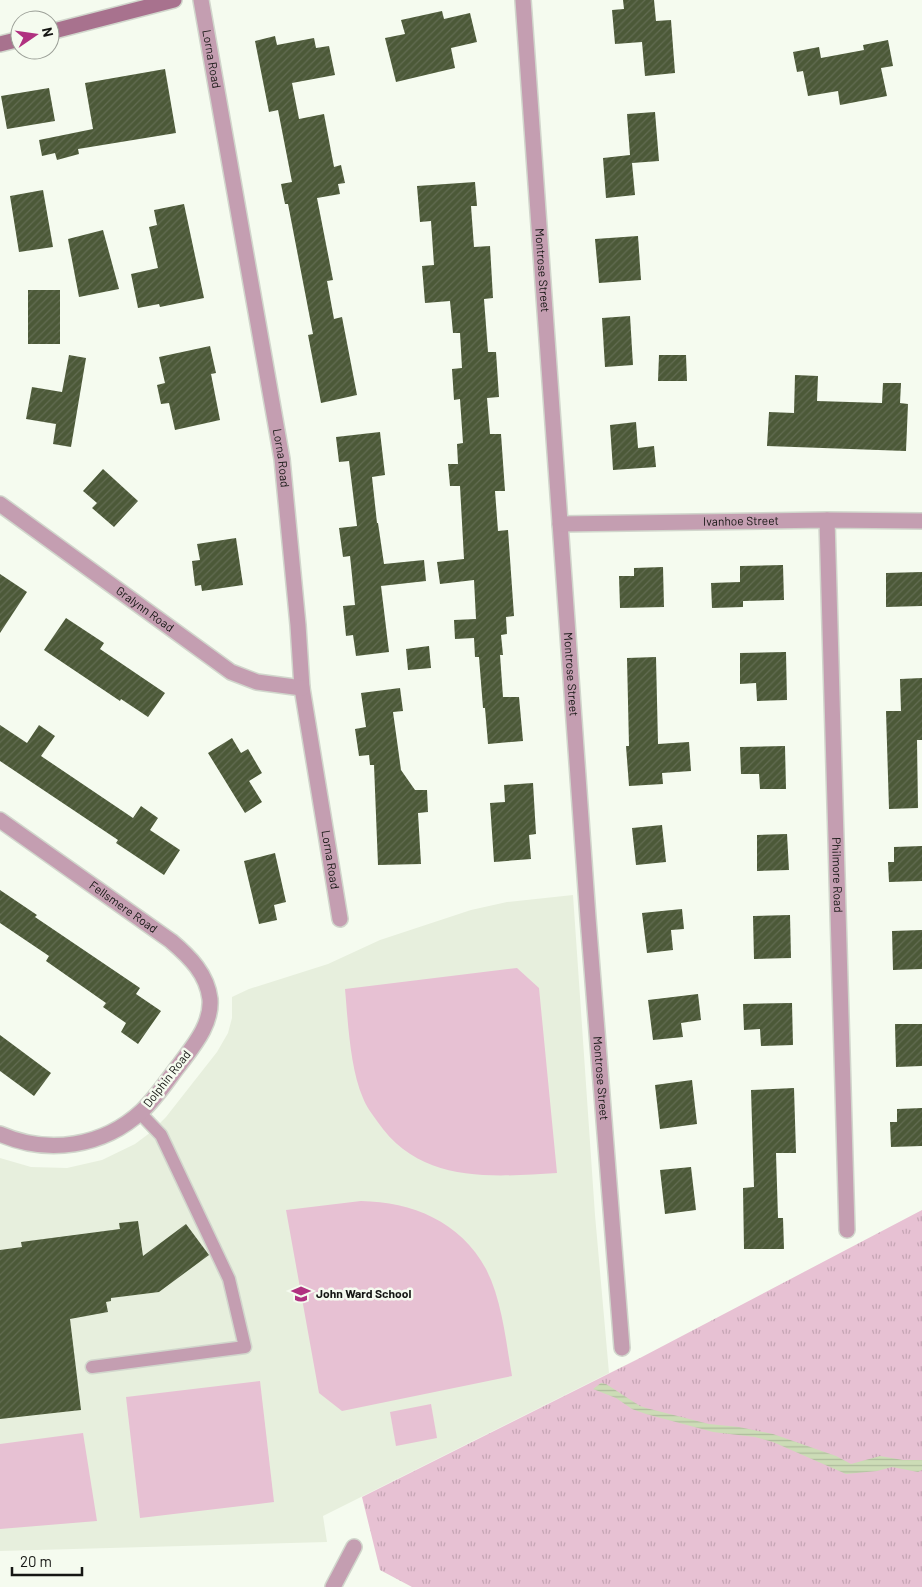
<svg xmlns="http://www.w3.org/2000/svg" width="922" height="1587" font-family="Barlow,sans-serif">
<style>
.built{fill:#e7efdd}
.grass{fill:url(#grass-tufts)}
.park{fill:#e7c1d3}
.water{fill:url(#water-rules)}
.building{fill:url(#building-hatch)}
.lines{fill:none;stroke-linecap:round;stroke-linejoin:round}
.lane-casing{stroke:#d1d6cc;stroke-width:15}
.street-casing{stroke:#d1d6cc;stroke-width:18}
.secondary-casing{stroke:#d1d6cc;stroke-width:18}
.lane{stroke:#c49eb1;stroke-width:12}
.street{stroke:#c49eb1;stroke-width:15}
.secondary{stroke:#a8728e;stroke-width:15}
.labels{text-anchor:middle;stroke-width:5;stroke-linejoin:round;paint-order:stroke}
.street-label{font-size:12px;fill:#151613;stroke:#f5fbef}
.poi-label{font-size:12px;font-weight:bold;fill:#151613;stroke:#f5fbef;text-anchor:start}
</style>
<defs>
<pattern id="grass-tufts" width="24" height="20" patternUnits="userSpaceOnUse" patternTransform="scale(1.25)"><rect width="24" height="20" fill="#e7c1d3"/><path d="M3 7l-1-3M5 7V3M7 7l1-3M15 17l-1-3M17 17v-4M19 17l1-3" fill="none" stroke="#c5a5b4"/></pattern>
<pattern id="water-rules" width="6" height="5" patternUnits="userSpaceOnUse" patternTransform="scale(1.25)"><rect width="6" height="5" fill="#ccdcb6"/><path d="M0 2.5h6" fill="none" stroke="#aebc9c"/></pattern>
<pattern id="building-hatch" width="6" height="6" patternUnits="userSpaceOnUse" patternTransform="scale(1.25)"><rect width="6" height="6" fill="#4c5938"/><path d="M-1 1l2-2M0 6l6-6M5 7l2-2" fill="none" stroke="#626c52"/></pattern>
</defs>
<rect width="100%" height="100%" fill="#f5fbef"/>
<!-- built -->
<path class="built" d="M573,895L595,1215L609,1373L323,1516L327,1542L0,1551V1158L31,1167L67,1168L102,1160L135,1144L151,1132L166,1117L217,1052L228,1033L232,1018V997L249,989L328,964L380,940L471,910L507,902Z"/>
<!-- grass -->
<path class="grass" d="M922,1210V1587H412L380,1570L362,1497L640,1358Z"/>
<!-- park -->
<g class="park">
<path d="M517,968L539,988L557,1173C490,1177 420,1184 377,1121C372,1114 366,1106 363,1098C350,1068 348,1022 345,989Z"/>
<path d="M361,1201C412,1202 460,1221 486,1269C502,1300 506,1342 512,1376L342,1411L319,1393L286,1210Z"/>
<path d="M260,1381L274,1502L140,1518L126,1397Z"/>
<path d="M431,1404L437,1438L396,1446L390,1412Z"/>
<path d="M83,1433L97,1521L0,1529V1444Z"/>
</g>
<!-- water -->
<path class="water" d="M601,1383L606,1384L640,1406L646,1408L709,1424L739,1427L773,1434L836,1456L851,1464L880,1456L903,1460H922V1470L918,1472L892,1467L877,1471L846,1474L773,1442L755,1437L713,1432L646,1414L632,1409L616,1398L593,1389Z"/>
<!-- building -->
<g class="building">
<path d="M623,0H654L656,21L671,20L675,73L645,76L642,42L615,44L612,10L624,9Z"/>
<path d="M442,11L444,19L470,13L477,42L451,48L455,68L396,82L385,38L405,34L401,20Z"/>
<path d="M275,36L277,45L314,38L316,48L329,46L335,75L292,83L299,119L324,114L334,167L341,165L345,183L338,184L340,194L317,198L333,280L327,281L334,319L342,317L357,395L321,403L308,335L313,334L288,204H285L281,184L292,182L278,110L269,112L255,41Z"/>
<path d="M888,40L893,66L881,68L887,96L840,105L838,91L808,96L803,71L797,72L793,52L819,47L821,58L864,50L863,45Z"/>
<path d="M165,69L176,133L78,149L79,154L57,160L55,153L42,156L39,140L93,129L85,83Z"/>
<path d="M49,88L55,121L7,129L1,96Z"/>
<path d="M655,112L659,161L632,163L635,195L606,198L603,158L630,155L627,114Z"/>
<path d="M475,182L477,206H471L474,247L490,246L493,298L484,299L488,352H496L499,397L487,398L490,434H501L505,491H495L498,531L508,530L514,616L506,617L507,634L501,635L503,655H500L503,697H519L523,741L488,744L485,708H483L479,657H475L474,638L455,639L454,620L476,619L474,580L440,584L437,562L464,559L460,486H450L448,464H458L457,444L463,443L460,399L454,400L452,369L462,368L460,333H453L450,301L425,303L422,266L434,265L431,221L420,222L417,186Z"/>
<path d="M43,190L53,247L19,252L10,196Z"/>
<path d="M184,204L204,298L160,307L159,304L138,308L131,274L158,268L149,227L157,225L154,210Z"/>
<path d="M103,230L119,289L79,297L68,239Z"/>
<path d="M638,236L641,280L599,283L595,239Z"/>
<rect x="28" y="290" width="32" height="54"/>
<path d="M630,316L633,365L605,367L602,318Z"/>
<path d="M210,346L216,373L211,374L220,420L175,430L169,403L161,404L157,385L165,383L159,357Z"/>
<path d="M69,355L86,358L71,447L53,444L56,424L26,419L32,387L62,392Z"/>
<path d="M659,355H686L687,381H658Z"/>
<path d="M795,375L818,376L817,401L882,403L883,383H901L900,403L908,404L906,451L767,446L769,412L794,413Z"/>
<path d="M636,422L638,448L654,446L656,467L613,470L610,425Z"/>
<path d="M380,432L385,475L372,477L377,523H378L384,564L424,560L426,581L381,586L389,652L356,656L353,635L346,636L343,606L355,605L350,556L343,557L339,528L357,526L349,461L339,462L336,437Z"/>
<path d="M103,469L138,501L114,527L92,508L97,503L83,491Z"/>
<path d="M236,538L243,585L202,591L201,585L195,586L192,561L200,560L197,544Z"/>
<path d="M783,565L784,600L743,601V607L712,608L711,583L740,582V566Z"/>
<path d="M663,567L664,607L620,608L619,576H634V568Z"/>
<path d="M922,572V606L886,607V573Z"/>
<path d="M0,574L27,592L0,633Z"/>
<path d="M66,618L104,643L100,649L165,693L148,717L121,699L120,701L44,650Z"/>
<path d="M429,646L431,668L408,670L406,649Z"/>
<path d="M786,652L787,700L757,701L756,683L740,684V653Z"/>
<path d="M656,657L658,744L689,742L691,771L662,773L663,784L629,786L626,746H629L627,658Z"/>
<path d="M922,678V740H917L918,808L889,809L886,711H901L900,679Z"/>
<path d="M400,688L403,711L393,712L401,770L415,790H427L428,812L418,813L421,864L378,865L374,765H370L369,755L359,756L355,729L366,727L361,693Z"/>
<path d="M0,725L27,743L39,725L55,736L41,756L133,818L141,806L158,818L150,830L180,850L164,875L116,843L118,840L0,761Z"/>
<path d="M232,738L241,753L248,749L262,773L249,781L262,802L245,813L208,753Z"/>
<path d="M785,746L786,789H760L759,774H741L740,747Z"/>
<path d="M533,783L536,834L529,835L531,859L494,862L490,803L505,802L504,785Z"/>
<path d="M662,825L666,862L636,865L632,828Z"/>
<path d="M787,834L789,870L757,871V835Z"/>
<path d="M922,846V881L889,882L888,862H894V847Z"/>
<path d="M275,853L286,902L274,905L277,920L259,924L244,861Z"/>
<path d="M0,890L37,915L35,917L140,988L136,994L161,1011L138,1044L121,1032L126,1023L103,1007L106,1003L46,961L49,956L0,923Z"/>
<path d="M682,909L684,929L671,930L673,950L647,953L642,913Z"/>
<path d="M790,915L791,958L754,959L753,916Z"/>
<path d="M922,930V969L893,970L892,931Z"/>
<path d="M698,994L701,1020L681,1023L683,1037L653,1040L648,1000Z"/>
<path d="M792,1003L793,1045L761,1046L760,1029L744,1030L743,1004Z"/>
<path d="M895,1024H922V1066L896,1067Z"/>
<path d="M0,1035L51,1073L34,1096L0,1071Z"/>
<path d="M692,1080L697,1124L660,1129L655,1085Z"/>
<path d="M794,1088L796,1153H776L778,1218H783L784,1249H744L743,1188L754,1187L751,1090Z"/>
<path d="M922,1108V1146L891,1147L890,1122H897V1109Z"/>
<path d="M691,1167L696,1210L665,1214L660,1170Z"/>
<path d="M138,1221L143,1256L186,1224L209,1255L159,1292L111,1298V1301L106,1302L108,1312L70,1319L81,1410L0,1419V1250L22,1247L21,1242L120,1229L119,1223Z"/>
</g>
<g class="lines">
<!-- lane casing -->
<g class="lane-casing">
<path id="lane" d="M92,1367L245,1347L229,1279L161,1135L140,1113"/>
</g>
<!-- street casing -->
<g class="street-casing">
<g id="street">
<path id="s1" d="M201,0L282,459L298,625L302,688L340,919"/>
<path id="s2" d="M523,0L588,918L622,1348"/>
<path id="s3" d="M0,504L231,672L257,682L302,688"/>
<path id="s4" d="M827,520L847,1230"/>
<path id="s5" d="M560,524L827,520L922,521"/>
<path id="s6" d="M0,820L171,941C190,957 207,974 210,999C212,1024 194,1045 180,1064C168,1079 157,1097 142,1111C103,1147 48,1155 0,1134"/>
<path d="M333,1587L354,1547"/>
</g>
</g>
<!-- secondary casing -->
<g class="secondary-casing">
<g id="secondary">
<path d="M50,32L174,0"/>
<path d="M0,44L20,39"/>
</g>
</g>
<!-- lane -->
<use href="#lane" class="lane"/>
<!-- street -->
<use href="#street" class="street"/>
<!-- secondary -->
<use href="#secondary" class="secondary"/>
</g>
<!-- icons -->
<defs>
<g id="school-bare" transform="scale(1.5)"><path d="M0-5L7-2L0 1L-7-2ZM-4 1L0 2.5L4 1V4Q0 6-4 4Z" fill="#b03180" stroke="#f5fbef" stroke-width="2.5" paint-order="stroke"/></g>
</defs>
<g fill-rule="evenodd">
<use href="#school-bare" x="301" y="1294"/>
</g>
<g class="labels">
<!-- street labels -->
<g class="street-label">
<text dy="4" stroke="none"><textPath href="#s1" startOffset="60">Lorna Road</textPath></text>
<text dy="4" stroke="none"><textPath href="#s2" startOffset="271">Montrose Street</textPath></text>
<text dy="4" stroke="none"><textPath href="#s1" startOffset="465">Lorna Road</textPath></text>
<text dy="4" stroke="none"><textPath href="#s5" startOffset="181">Ivanhoe Street</textPath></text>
<text dy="4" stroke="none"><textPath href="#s3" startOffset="179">Gralynn Road</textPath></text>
<text dy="4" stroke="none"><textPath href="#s2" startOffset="676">Montrose Street</textPath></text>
<text dy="4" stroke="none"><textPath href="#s1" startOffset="870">Lorna Road</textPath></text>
<text dy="4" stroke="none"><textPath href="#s4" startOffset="355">Philmore Road</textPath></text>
<text dy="4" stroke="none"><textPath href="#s6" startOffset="151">Fellsmere Road</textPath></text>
<text dy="4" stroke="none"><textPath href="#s2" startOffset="1081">Montrose Street</textPath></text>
<text transform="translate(167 1079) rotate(-52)" y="4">Dolphin Road</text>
</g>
<!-- poi labels -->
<g class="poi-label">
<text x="316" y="1298">John Ward School</text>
</g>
</g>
<!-- north arrow -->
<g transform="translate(35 35) rotate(77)"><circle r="24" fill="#f5fbef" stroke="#9b9f97"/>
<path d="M0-4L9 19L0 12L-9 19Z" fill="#b03180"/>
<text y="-8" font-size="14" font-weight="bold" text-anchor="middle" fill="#151613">N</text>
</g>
<!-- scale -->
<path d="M12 1567v8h70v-8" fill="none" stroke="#151613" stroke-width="2.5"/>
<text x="20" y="1567" font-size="15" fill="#151613" stroke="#f5fbef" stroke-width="4" paint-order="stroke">20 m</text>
</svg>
